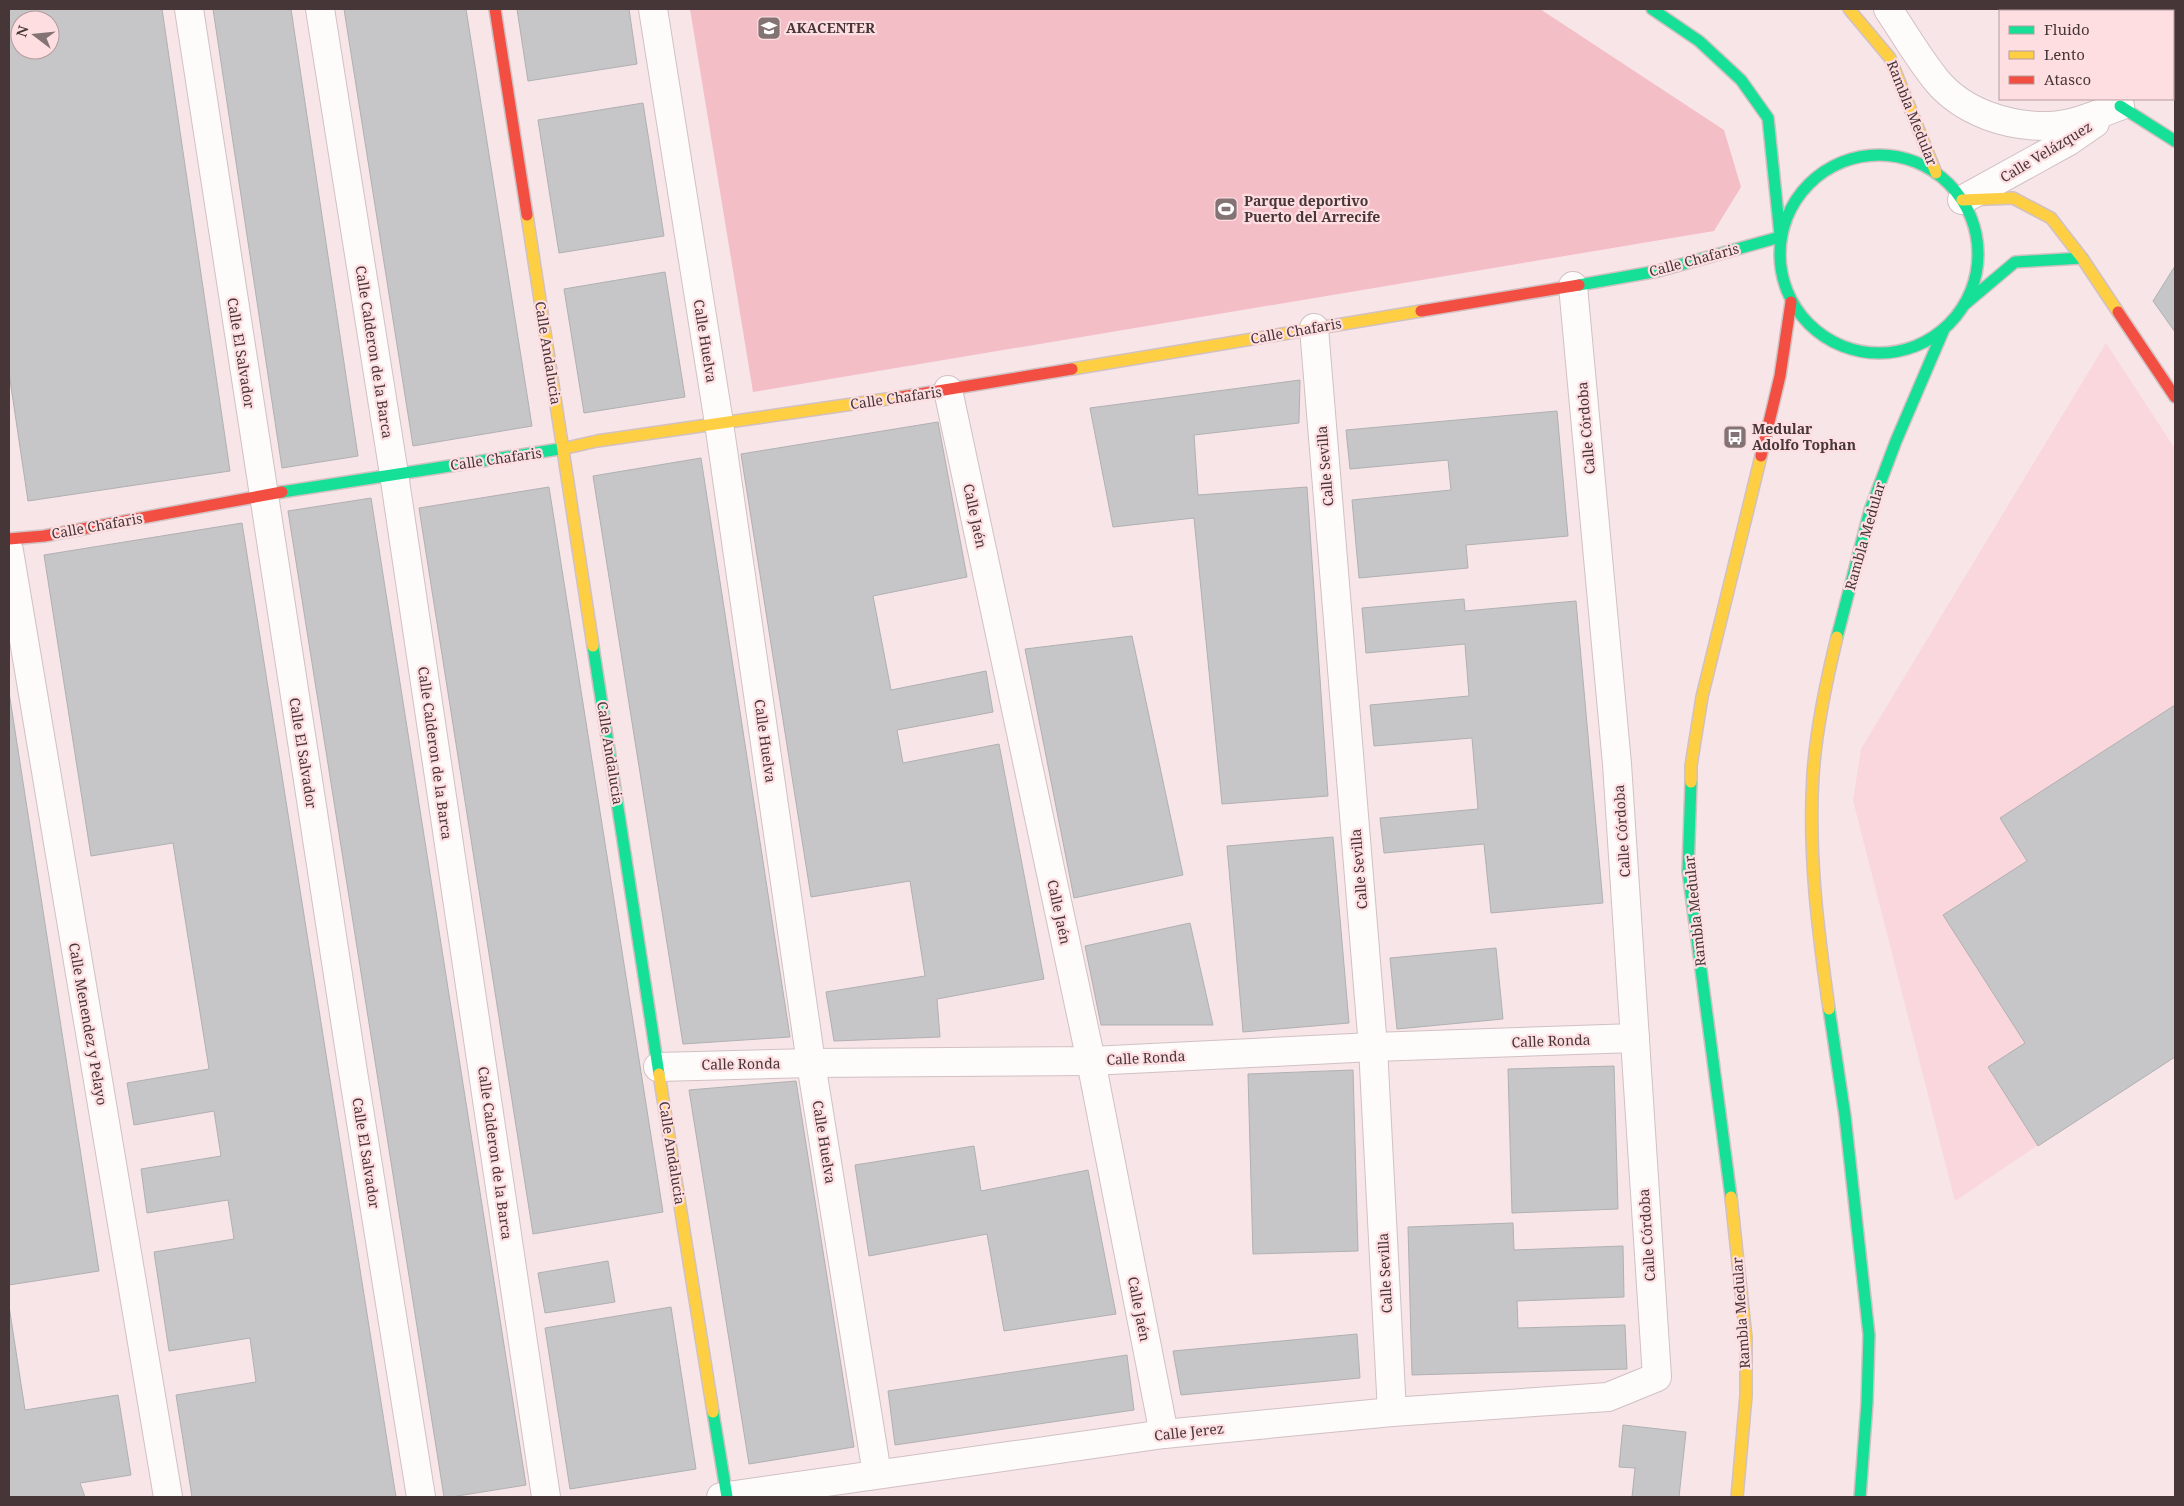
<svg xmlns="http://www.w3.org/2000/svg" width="2184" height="1506" font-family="'Noto Serif',serif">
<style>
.built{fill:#fad7dc}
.green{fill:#f4bec7}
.building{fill:#c6c6c8;stroke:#b0b0b2;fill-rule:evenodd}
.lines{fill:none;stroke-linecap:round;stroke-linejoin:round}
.street-casing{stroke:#d1c1c3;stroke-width:30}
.fast-casing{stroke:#d1c1c3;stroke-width:14}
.slow-casing{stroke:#d1c1c3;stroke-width:14}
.jam-casing{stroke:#d1c1c3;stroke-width:14}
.street{stroke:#fefbfb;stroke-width:28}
.fast{stroke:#16e098;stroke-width:11}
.slow{stroke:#ffcf43;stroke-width:11}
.jam{stroke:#f24e42;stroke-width:11}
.labels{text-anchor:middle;stroke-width:4.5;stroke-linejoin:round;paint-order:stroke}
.poi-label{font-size:14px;font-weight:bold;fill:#463638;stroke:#fedee1;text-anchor:start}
.street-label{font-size:14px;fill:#463638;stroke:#fedee1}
</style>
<rect width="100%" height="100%" fill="#f7e5e7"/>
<!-- built -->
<path class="built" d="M2106,343L2175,449V1053L1955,1201L1853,800L1861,749Z"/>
<!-- green -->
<path class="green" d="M690,9H1540L1724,130L1741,187L1714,231L753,392Z"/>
<!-- building -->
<g class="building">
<path d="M9,9H162L230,471L28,501L9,373ZM20,20H50V50H20Z"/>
<path d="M213,9H291L358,456L282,468Z"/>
<path d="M344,9H466L532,426L413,446Z"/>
<path d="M517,9H629L637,64L528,81Z"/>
<path d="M643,103L664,236L559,253L538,120Z"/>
<path d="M2175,266V332L2153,301Z"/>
<path d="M665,272L685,397L584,413L564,289Z"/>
<path d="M1300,380L1299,423L1194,435L1198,495L1307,487L1328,796L1222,804L1194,518L1113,527L1090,408Z"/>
<path d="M1557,411L1568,536L1466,545L1468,568L1359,578L1352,500L1451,490L1448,460L1350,469L1346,430Z"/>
<path d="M938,422L967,577L873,596L891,690L986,671L993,712L897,730L903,763L999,744L1044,979L937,999L940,1037L834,1041L826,992L925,976L910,881L811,897L741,454Z"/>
<path d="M701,458L790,1037L683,1044L593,476Z"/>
<path d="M549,487L663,1212L533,1234L419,508Z"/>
<path d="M371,498L526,1485L451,1497H444L288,511Z"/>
<path d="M242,523L396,1497H192L176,1395L256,1382L250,1338L169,1351L154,1252L234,1239L228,1200L147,1213L141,1169L221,1156L214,1111L134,1125L127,1083L209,1069L173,843L91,856L44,555Z"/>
<path d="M1464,599L1465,611L1576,601L1603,903L1491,913L1484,844L1384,853L1380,818L1478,809L1472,738L1374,746L1370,705L1469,696L1465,644L1366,653L1362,608Z"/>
<path d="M1132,636L1183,875L1074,898L1025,649Z"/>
<path d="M9,692L99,1271L9,1285Z"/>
<path d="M2175,705V1057L2038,1146L1988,1067L2025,1043L1943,915L2027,861L2000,818Z"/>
<path d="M1333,837L1349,1023L1243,1032L1227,846Z"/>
<path d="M1190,923L1213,1025H1101L1085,946Z"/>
<path d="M1496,948L1503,1019L1397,1029L1390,958Z"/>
<path d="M1614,1066L1618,1209L1512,1213L1508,1069Z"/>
<path d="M1353,1070L1358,1251L1253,1254L1248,1074Z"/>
<path d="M796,1081L854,1447L749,1464L689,1090Z"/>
<path d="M974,1146L981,1191L1088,1170L1116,1314L1004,1331L987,1234L869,1256L855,1165Z"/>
<path d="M1513,1223L1514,1250L1623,1246L1624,1297L1517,1301L1518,1328L1625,1325L1627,1369L1412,1375L1408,1227Z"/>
<path d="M608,1261L615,1302L545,1313L538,1273Z"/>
<path d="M9,1306L25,1410L118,1395L131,1475L80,1483L85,1497H9Z"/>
<path d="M671,1307L696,1469L570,1489L545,1328Z"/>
<path d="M1357,1334L1360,1378L1181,1395L1173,1351Z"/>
<path d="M1127,1355L1134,1410L895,1445L888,1391Z"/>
<path d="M1623,1425L1686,1432L1679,1497H1632L1635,1468L1619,1467Z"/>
</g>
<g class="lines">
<!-- street casing -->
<g class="street-casing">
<g id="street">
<path d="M189,9L353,1072L421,1497"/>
<path d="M320,9L394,474L546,1497"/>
<path d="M653,9L719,423L811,1063L877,1474"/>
<path d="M1888,9C1904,33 1919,59 1937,81C1964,113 2009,127 2050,126C2074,125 2098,114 2120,106"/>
<path d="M2173,43L2175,40"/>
<path d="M1962,200L2069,141L2095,123"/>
<path d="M1314,328L1373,1047L1392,1412"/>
<path d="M948,390L1091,1061L1164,1434"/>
<path d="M9,551L168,1497"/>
<path d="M658,1067L811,1063L1091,1061L1373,1047L1635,1038"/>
<path d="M721,1497L1164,1434L1392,1412L1608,1397L1657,1377L1617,764L1573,286"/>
</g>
</g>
<!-- fast casing -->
<g class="fast-casing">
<g id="fast">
<path d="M1652,9L1699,41L1741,80L1768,118L1780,235"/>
<path d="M2120,106L2175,141"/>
<circle cx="1879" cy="254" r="99"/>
<path d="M1579,285L1658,271L1780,237"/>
<path d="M1964,305L2015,262L2082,258"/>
<path d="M282,492L566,448"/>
<path d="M1837,637L1870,510L1896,441L1944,329"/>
<path d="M593,646L659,1074"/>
<path d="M1691,782L1688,871L1731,1197"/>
<path d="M1829,1009L1845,1116L1869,1335L1867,1403L1860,1497"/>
<path d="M713,1412L727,1497"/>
</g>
</g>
<!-- slow casing -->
<g class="slow-casing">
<g id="slow">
<path d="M1849,9L1890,58L1936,173"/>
<path d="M1962,200L2013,198L2051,218L2082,258L2118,312"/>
<path d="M527,215L593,646"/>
<path d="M1072,369L1421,311"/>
<path d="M566,448L597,441L901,397"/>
<path d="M1691,782V766L1702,697L1761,456"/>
<path d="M1829,1009C1818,931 1808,853 1813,775C1816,729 1826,682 1837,637"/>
<path d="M659,1074L713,1412"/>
<path d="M1731,1197L1746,1338V1396L1737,1497"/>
</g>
</g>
<!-- jam casing -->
<g class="jam-casing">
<g id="jam">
<path d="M495,9L527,215"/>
<path d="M1421,311L1579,285"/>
<path d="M2118,312L2175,397"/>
<path d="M901,397L1072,369"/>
<path d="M1761,456L1780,376L1791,302"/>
<path d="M9,539L44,536L282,492"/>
</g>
</g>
<!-- street -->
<use href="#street" class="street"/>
<!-- fast -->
<use href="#fast" class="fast"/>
<!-- slow -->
<use href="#slow" class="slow"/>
<!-- jam -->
<use href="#jam" class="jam"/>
</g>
<!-- icons -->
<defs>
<g id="school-square" transform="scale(1.25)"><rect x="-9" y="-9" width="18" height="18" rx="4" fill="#847375" stroke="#fedee1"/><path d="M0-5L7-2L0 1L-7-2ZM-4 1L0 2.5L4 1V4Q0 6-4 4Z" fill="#fff"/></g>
<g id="stadium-square" transform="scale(1.25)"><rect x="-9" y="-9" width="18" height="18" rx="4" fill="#847375" stroke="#fedee1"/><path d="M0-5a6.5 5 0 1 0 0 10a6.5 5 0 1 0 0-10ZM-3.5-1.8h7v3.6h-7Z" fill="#fff"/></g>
<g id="bus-square" transform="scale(1.25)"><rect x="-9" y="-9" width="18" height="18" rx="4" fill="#847375" stroke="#fedee1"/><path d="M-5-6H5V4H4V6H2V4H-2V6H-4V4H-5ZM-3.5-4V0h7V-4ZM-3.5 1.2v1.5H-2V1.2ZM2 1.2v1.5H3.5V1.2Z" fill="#fff"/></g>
</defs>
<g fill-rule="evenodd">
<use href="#school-square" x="769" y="28"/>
<use href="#stadium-square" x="1226" y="209"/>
<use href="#bus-square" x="1735" y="437"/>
</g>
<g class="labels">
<!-- poi labels -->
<g class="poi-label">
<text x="786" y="33">AKACENTER</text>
<text x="1244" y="206">Parque deportivo<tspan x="1244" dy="16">Puerto del Arrecife</tspan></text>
<text x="1752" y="434">Medular<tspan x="1752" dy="16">Adolfo Tophan</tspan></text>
</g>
<!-- street labels -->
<g class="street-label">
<text transform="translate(1912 113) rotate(68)" y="5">Rambla Medular</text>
<text transform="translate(2046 152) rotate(-31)" y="5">Calle Velázquez</text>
<text transform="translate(1694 260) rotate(-15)" y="5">Calle Chafaris</text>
<text transform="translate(1296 331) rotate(-10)" y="5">Calle Chafaris</text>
<text transform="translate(705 341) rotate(81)" y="5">Calle Huelva</text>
<text transform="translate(374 352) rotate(81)" y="5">Calle Calderon de la Barca</text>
<text transform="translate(241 353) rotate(81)" y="5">Calle El Salvador</text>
<text transform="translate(548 353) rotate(81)" y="5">Calle Andalucia</text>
<text transform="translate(896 398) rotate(-8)" y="5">Calle Chafaris</text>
<text transform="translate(1586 428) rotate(-95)" y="5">Calle Córdoba</text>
<text transform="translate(496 459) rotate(-8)" y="5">Calle Chafaris</text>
<text transform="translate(1325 466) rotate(-95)" y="5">Calle Sevilla</text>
<text transform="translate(975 516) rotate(78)" y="5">Calle Jaén</text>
<text transform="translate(97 526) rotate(-10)" y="5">Calle Chafaris</text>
<text transform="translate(1865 536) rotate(-74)" y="5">Rambla Medular</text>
<text transform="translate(765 741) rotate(82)" y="5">Calle Huelva</text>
<text transform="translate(303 753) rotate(81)" y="5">Calle El Salvador</text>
<text transform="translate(435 753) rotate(82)" y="5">Calle Calderon de la Barca</text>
<text transform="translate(610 753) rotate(81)" y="5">Calle Andalucia</text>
<text transform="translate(1622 831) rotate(-94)" y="5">Calle Córdoba</text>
<text transform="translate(1359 869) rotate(-95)" y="5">Calle Sevilla</text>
<text transform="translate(1695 911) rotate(-96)" y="5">Rambla Medular</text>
<text transform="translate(1059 912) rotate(78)" y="5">Calle Jaén</text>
<text transform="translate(88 1024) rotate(80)" y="5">Calle Menendez y Pelayo</text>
<text transform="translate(1551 1041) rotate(-2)" y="5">Calle Ronda</text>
<text transform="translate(1146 1058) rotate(-3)" y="5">Calle Ronda</text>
<text transform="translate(741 1064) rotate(-1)" y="5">Calle Ronda</text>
<text transform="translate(824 1142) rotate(81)" y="5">Calle Huelva</text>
<text transform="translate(366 1153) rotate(81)" y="5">Calle El Salvador</text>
<text transform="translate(495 1153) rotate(82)" y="5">Calle Calderon de la Barca</text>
<text transform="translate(672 1153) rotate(81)" y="5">Calle Andalucia</text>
<text transform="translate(1647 1235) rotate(-94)" y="5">Calle Córdoba</text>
<text transform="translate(1385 1273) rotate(-93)" y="5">Calle Sevilla</text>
<text transform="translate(1139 1309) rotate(79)" y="5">Calle Jaén</text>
<text transform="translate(1741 1313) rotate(-94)" y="5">Rambla Medular</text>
<text transform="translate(1189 1432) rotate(-6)" y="5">Calle Jerez</text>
</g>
</g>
<!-- border -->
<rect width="2184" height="1506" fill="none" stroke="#463638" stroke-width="20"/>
<!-- legend -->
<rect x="1999" y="10" width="175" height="90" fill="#fedee1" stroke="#b49b9d"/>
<rect x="2009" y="26" width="25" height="8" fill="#16e098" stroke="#b49b9d"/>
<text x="2044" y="35" font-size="15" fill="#463638">Fluido</text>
<rect x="2009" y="51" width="25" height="8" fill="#ffcf43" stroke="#b49b9d"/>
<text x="2044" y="60" font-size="15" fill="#463638">Lento</text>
<rect x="2009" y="76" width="25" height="8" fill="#f24e42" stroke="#b49b9d"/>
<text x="2044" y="85" font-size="15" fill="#463638">Atasco</text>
<!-- north arrow -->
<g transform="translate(35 35) rotate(286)"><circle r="24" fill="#fedee1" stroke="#b49b9d"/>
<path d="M0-4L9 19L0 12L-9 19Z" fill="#847375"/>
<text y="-8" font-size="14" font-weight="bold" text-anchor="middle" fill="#463638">N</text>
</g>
</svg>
